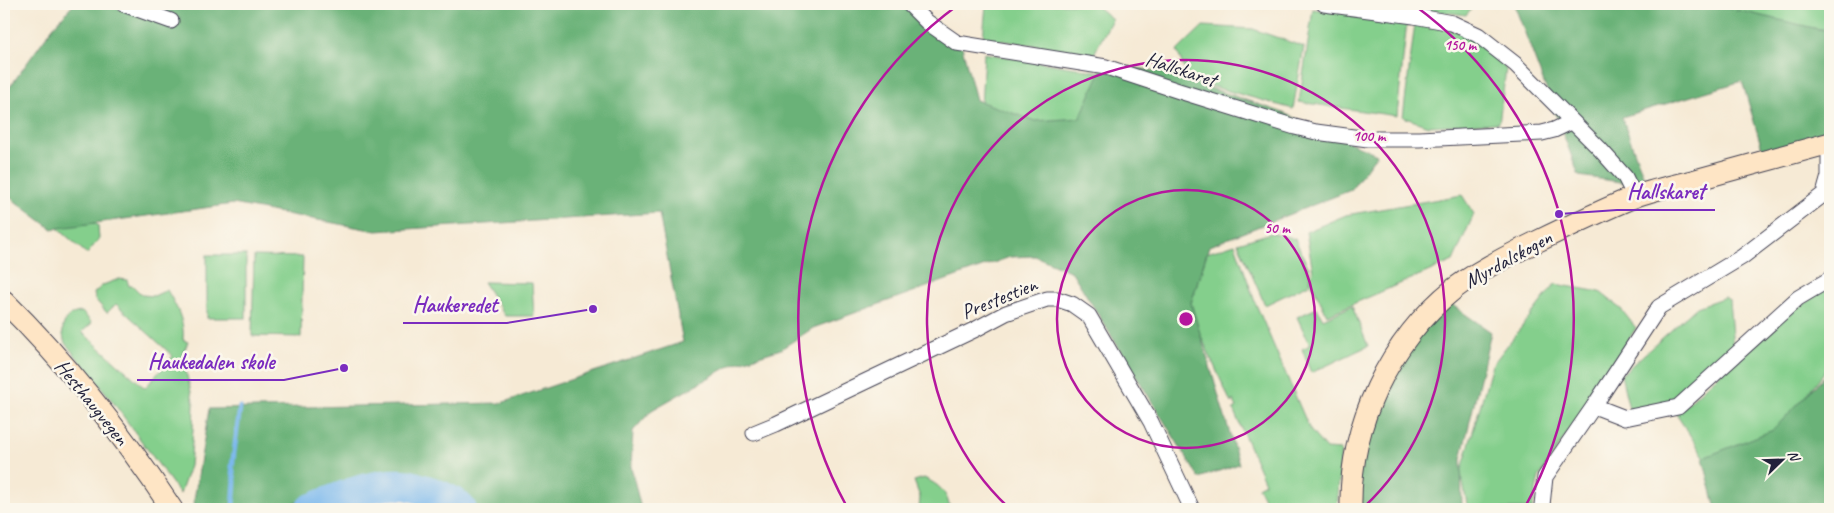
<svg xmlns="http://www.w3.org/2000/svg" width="1834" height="513" font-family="Caveat,sans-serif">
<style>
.green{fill:#84cf8c;stroke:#537864}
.forest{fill:#6bb278;stroke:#466a5a}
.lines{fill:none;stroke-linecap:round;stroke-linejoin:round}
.stream{stroke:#7ab8ed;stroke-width:5}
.river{stroke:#7ab8ed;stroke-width:31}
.minor-casing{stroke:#424052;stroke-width:17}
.secondary-casing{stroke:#424052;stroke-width:23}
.minor{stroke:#fff;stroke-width:15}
.secondary{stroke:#fee5c5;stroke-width:21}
.ring{fill:none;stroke:#b5179e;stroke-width:2.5}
.labels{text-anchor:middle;stroke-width:5;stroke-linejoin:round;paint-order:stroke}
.street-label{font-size:21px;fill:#22223b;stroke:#fbf7ec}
.centre{fill:#b5179e;stroke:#fbf7ec;stroke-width:2.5}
.ring-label{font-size:15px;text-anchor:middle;font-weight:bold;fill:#b5179e;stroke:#fbf7ec;stroke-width:5;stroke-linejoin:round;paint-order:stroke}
.leader{fill:none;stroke:#7b2cbf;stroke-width:2}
.callout-dot{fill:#7b2cbf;stroke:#fbf7ec;stroke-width:2}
.callout-label{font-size:22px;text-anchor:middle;font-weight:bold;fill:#7b2cbf;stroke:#fbf7ec;stroke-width:5;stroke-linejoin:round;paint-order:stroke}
</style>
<rect width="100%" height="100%" fill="#fbf7ec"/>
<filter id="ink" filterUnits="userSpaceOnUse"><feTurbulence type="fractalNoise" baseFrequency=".02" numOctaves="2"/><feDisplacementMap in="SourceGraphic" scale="10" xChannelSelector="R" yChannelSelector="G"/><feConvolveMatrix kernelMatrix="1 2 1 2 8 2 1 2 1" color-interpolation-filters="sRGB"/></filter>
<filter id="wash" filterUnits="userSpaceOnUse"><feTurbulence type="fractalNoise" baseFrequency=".0096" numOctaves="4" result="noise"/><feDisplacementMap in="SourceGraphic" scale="20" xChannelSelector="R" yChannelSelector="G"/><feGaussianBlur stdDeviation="1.12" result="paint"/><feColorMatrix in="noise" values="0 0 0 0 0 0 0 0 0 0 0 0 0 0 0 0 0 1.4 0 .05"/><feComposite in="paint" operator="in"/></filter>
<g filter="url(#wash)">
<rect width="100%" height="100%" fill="#f6ead5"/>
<!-- green -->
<g class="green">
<path d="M986,4H1094L1112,19L1094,54L983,38Z"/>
<path d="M1379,4H1475L1466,15Z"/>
<path d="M1688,4H1830V30L1818,29Z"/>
<path d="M1313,9L1407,21L1397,116L1299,102Z"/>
<path d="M1415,23L1458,31L1484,44L1506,69L1499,123L1428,126L1403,117Z"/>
<path d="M1203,26L1253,29L1304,47L1293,109L1189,80L1177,51Z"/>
<path d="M984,53L1119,75L1074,161L981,108Z"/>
<path d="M1462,195L1474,214L1453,261L1327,315L1310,280L1313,271L1306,232L1346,215Z"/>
<path d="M73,215L98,225L99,239L87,254L53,224Z"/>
<path d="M1271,233L1295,239L1310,271L1309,284L1265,305L1238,243Z"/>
<path d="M1235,244L1255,302L1310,430L1326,449L1341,450L1337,509H1269L1258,487L1265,483L1233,409L1237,407L1233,400L1231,403L1200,334L1191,303L1207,253Z"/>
<rect x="207" y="255" width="39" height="63"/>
<path d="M254,256L303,257L301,337L252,336Z"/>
<path d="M119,279L127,280L129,286H133L142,295L154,296L167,290C176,306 185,320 183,340L188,342L182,356L194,404L193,430L190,466L180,494L110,398L65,343C60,328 63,313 82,312L92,323L82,332L145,388L173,356L116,304L107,313L95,299L94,293L103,285Z"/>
<path d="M483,282L532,283L534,316H505Z"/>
<path d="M1555,284L1600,292L1614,303V304L1621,309L1636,328L1539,477L1532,509H1468L1461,473L1492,365Z"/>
<path d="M1830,286V365L1786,420L1717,476L1676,414L1773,324Z"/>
<path d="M1725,297L1729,300L1733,347L1666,407L1630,413L1621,375L1697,307Z"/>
<path d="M1352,306L1368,346L1311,373L1302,349L1310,345L1297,317L1317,308L1323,319Z"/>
<path d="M924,478C940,485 947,492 950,509H919L920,497L914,481Z"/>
</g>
<!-- forest -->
<g class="forest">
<path d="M74,4H910L960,39L976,100L1035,121L1080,118L1104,63L1163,72L1281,112L1377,154L1351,190L1209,246L1191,303L1239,464L1199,478L1072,272L1035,256L1010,257L813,328L781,349L733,364L652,410L633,431L631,467L641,509H470L446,491L426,483L406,476L378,475L327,487L283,509H195L194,500L209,409L501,403L683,342L659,213L376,231L233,204L52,229L4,193V95L53,27Z"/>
<path d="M1514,4H1711L1818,29L1830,30V132L1763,152L1742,81L1622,117L1647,186L1579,176Z"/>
<path d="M1442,298L1491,332L1461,459L1462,509H1349L1364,408Z"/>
<path d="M1830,370V509H1716L1703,458L1773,430Z"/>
</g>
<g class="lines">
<!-- stream -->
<path class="stream" d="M233,509L235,481L232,467L240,407"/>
<!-- river -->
<path class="river" d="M311,509C339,498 378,480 408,485C416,487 424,490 431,492C441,496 454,501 461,509"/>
</g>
</g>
<g filter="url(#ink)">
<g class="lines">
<!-- minor casing -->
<g class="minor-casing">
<g id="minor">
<path d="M123,4L171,21"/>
<path d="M909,4L927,22L957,43L1106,67L1179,91L1295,127L1316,132L1368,139H1419L1542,133L1554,130L1571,122"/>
<path d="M1324,4L1414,16L1452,23L1478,35L1515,64L1599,148L1625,177L1635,197"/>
<path d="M1594,406L1625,418L1678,407L1798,298L1830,279"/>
<path d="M754,433L776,424L976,329L1006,313L1047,299H1057L1072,304L1089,316L1151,422L1192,509"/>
<path d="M1544,509L1542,505L1545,477L1594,406L1659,307L1742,257L1824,194L1829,176V144"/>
</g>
</g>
<!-- secondary casing -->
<g class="secondary-casing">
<g id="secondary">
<path d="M4,301C67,363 123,435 172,509"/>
<path d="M1351,509C1349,425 1389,341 1455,288C1479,270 1507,256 1534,243C1567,227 1600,211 1634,197C1654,189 1678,185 1699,179C1743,167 1786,155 1830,143"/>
</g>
</g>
<!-- minor -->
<use href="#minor" class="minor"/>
<!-- secondary -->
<use href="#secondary" class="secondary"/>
</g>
</g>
<!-- distance rings -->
<g class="ring">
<circle cx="1186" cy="319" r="129"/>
<path d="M1009 508A259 259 0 1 1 1363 508"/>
<path d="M847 507A388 388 0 0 1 958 5M1414 5A388 388 0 0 1 1525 507"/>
</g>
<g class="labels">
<!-- street labels -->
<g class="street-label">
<text transform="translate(1181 69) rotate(18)" y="7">Hallskaret</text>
<text transform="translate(1508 259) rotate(-29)" y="7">Myrdalskogen</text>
<text transform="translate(999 298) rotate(-22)" y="7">Prestestien</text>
<text transform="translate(92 402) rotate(51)" y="7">Hesthaugvegen</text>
</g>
</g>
<circle cx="1186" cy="319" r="8" class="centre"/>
<g class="ring-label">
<text x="1460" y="50">150 m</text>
<text x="1369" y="141">100 m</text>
<text x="1277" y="233">50 m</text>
</g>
<!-- callouts -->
<path class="leader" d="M1559 214L1617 210H1715M593 309L507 323H403M344 368L284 380H137"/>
<g class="callout-dot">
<circle cx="1559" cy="214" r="5"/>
<circle cx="593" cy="309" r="5"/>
<circle cx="344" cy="368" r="5"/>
</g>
<g class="callout-label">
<text x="1666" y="199">Hallskaret</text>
<text x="455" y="312">Haukeredet</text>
<text x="211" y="369">Haukedalen skole</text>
</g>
<!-- margin -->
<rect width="1834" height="513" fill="none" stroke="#fbf7ec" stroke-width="20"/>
<!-- north arrow -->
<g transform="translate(1782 460) rotate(67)" stroke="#fbf7ec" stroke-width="4" paint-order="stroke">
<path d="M0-4L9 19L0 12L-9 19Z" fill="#22223b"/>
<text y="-8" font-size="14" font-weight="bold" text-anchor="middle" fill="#22223b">N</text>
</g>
</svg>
